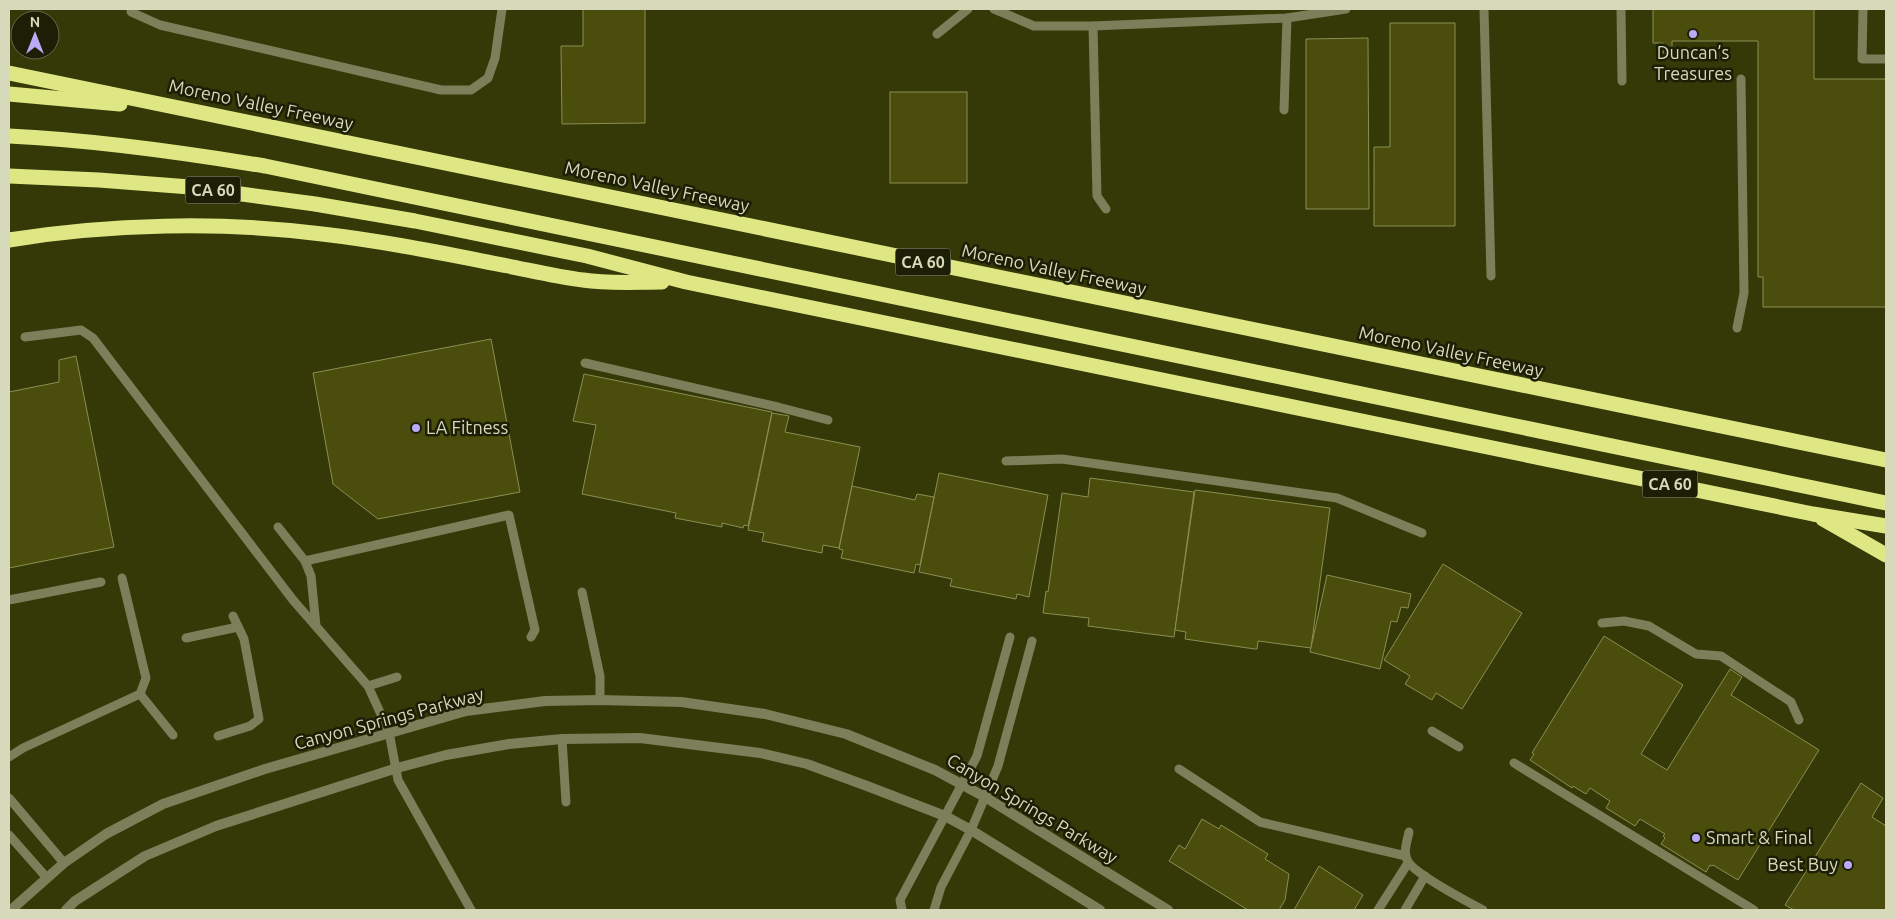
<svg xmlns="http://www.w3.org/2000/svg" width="1895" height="919" font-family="Ubuntu,sans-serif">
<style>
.building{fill:#4a4d0c;stroke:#8a8f52}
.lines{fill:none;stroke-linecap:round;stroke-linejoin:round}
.service{stroke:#7c7f59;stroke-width:9}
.tertiary{stroke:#7c7f59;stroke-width:10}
.motorway{stroke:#dee784;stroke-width:15}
.poi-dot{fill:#baaaf7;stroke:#1c1e05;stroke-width:2}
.labels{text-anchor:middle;stroke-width:5;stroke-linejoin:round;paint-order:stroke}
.shield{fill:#1c1e05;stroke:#9ea284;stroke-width:1}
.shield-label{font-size:16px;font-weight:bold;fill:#d6dabb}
.poi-label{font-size:18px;fill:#d6dabb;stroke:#1c1e05;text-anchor:start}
.street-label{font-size:18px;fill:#d6dabb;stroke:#1c1e05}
</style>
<rect width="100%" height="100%" fill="#353807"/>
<!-- building -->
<g class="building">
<path d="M583,9H645V123L562,124L561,46H583Z"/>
<path d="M1653,9H1814V79H1886V307H1763V277H1758V41H1672V53H1663V43H1653Z"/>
<path d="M1390,23H1455V226H1374V147H1390Z"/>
<path d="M1368,38L1369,209H1306V39Z"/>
<rect x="890" y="92" width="77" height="91"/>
<path d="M491,339L520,492L378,519L333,484L313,373Z"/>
<path d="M76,356L114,547L9,568V392L59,382V360Z"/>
<path d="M584,374L772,412L748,526L744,525L743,528L722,523V527L675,518L676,513L582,494L596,425L573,421Z"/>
<path d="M772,413L789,416L785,432L860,447L839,548L823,545L822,553L762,541L764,533L748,530Z"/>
<path d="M939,473L1048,495L1029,597L1017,594L1016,599L950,586L952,579L919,572Z"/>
<path d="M1090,478L1194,492L1174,637L1088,626L1089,618L1043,613L1046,591L1048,592L1062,493L1088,497Z"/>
<path d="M852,486L915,500L917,494L934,497L920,565L916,564L914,573L841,558L843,550L839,549Z"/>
<path d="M1195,490L1330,508L1311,648L1258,641L1257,649H1255L1185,639L1186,632L1175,630Z"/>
<path d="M1443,564L1522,613L1462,709L1436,693L1432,700L1405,684L1410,676L1384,660Z"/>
<path d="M1327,575L1411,594L1408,608L1401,607L1397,622L1391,621L1380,669L1310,652Z"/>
<path d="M1604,636L1683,685L1641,754L1667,770L1730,669L1742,677L1731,695L1819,750L1738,880L1713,865L1712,866L1710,865L1706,872L1661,844L1665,838L1663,836L1665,834L1640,819L1635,826L1606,808L1610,801L1590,788L1586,794L1573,786L1572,788L1530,760L1534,754L1532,753Z"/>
<path d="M1861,783L1883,798L1872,817L1886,826V910H1794L1785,905Z"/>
<path d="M1202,819L1219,829L1221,825L1268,854L1265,859L1289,874L1285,900L1279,910H1248L1169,861L1179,845L1185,849Z"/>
<path d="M1319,866L1363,895L1354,910H1294Z"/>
</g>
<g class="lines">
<!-- service -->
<g class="service">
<path d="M131,9V12L160,25L441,90H471L488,78L495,58L502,9"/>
<path d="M994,9L1034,26H1093L1287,18L1346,9"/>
<path d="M1484,9L1491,276"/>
<path d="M1621,9L1622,81"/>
<path d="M1863,9L1862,59H1886"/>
<path d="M1093,26L1097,196L1106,209"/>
<path d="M937,34L968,9"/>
<path d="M1284,110L1287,18"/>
<path d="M1737,328L1744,293L1741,79"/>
<path d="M25,337L81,330L93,338L293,600L368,686L389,732L398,780L471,910"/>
<path d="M585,363L778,407L828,420"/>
<path d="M1006,461L1062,459L1337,498L1422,533"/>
<path d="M278,527L305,561L311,576L316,626"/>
<path d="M305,561L509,515L535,630L531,637"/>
<path d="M582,592L600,676V700"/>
<path d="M9,600L101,582"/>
<path d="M1602,623L1624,621L1649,626L1696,654L1721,656L1791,702L1799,720"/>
<path d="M186,638L238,627"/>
<path d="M368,686L397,677"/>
<path d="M140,694L173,735"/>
<path d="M1432,731L1459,747"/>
<path d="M218,736L250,726L259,719L244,639L233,616"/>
<path d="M562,739L566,802"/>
<path d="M9,757L23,748L140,694L146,678L122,578"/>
<path d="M1514,763L1754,910"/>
<path d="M1179,769L1260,822L1406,856"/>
<path d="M9,798L64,863"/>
<path d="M1409,832C1407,842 1402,854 1409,863C1419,876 1466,901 1483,910"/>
<path d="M9,835L47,878"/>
<path d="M902,910L900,900L977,756L1010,637"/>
<path d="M934,910L941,887L971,830L998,766L1032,641"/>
<path d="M1378,910L1408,863"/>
<path d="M1405,910L1425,876"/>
</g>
<!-- tertiary -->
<g class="tertiary">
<path d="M11,910L64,863L106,834L163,804L265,769L466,711L545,701L600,700L681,702L765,714L846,734L935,770L985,797L1168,910"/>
<path d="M66,910L75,901L145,856L216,826L397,768L446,755L509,744L562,739L640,738L760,753L807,764L867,786L945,816L971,830L1100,910"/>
</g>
<!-- motorway -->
<g class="motorway">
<path d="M9,73L1886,460"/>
<path d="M9,94L120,104"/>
<path d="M9,136C95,140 180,152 265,166L1886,503"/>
<path d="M9,176L99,180L190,187L315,204L415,221L587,256L686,282L1813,514L1886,526"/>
<path d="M9,240C107,224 223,221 322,234C384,241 446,254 508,266C533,271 558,277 583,280C608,284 636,282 662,282"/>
<path d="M1823,519L1886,555"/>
</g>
</g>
<!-- markers -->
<g class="poi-dot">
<circle cx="1693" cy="34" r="5"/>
<circle cx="416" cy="428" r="5"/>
<circle cx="1696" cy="838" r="5"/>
<circle cx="1848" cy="865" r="5"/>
</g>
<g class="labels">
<!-- shield labels -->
<g class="shield">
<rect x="185.5" y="176.5" width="55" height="27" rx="4"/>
<rect x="895.5" y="248.5" width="55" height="27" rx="4"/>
<rect x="1642.5" y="470.5" width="55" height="27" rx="4"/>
</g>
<g class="shield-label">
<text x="213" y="196">CA 60</text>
<text x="923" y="268">CA 60</text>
<text x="1670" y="490">CA 60</text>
</g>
<!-- poi labels -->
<g class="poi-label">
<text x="1693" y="59" text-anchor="middle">Duncan’s<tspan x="1693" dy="21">Treasures</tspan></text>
<text x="426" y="434">LA Fitness</text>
<text x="1706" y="844">Smart &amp; Final</text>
<text x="1838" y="871" text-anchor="end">Best Buy</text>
</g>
<!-- street labels -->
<g class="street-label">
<text transform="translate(261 105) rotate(12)" y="6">Moreno Valley Freeway</text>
<text transform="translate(657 187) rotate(12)" y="6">Moreno Valley Freeway</text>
<text transform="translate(1054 270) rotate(12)" y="6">Moreno Valley Freeway</text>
<text transform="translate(1451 352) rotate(12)" y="6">Moreno Valley Freeway</text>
<text transform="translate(389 719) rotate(-15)" y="6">Canyon Springs Parkway</text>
<text transform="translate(1032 809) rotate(31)" y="6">Canyon Springs Parkway</text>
</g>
</g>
<!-- border -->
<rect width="1895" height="919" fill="none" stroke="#d6dabb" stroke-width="20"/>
<!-- north arrow -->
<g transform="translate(35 35)"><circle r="24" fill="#1c1e05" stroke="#66694e"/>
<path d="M0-4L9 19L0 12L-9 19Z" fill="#baaaf7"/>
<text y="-8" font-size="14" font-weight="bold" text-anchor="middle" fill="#d6dabb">N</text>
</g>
</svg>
